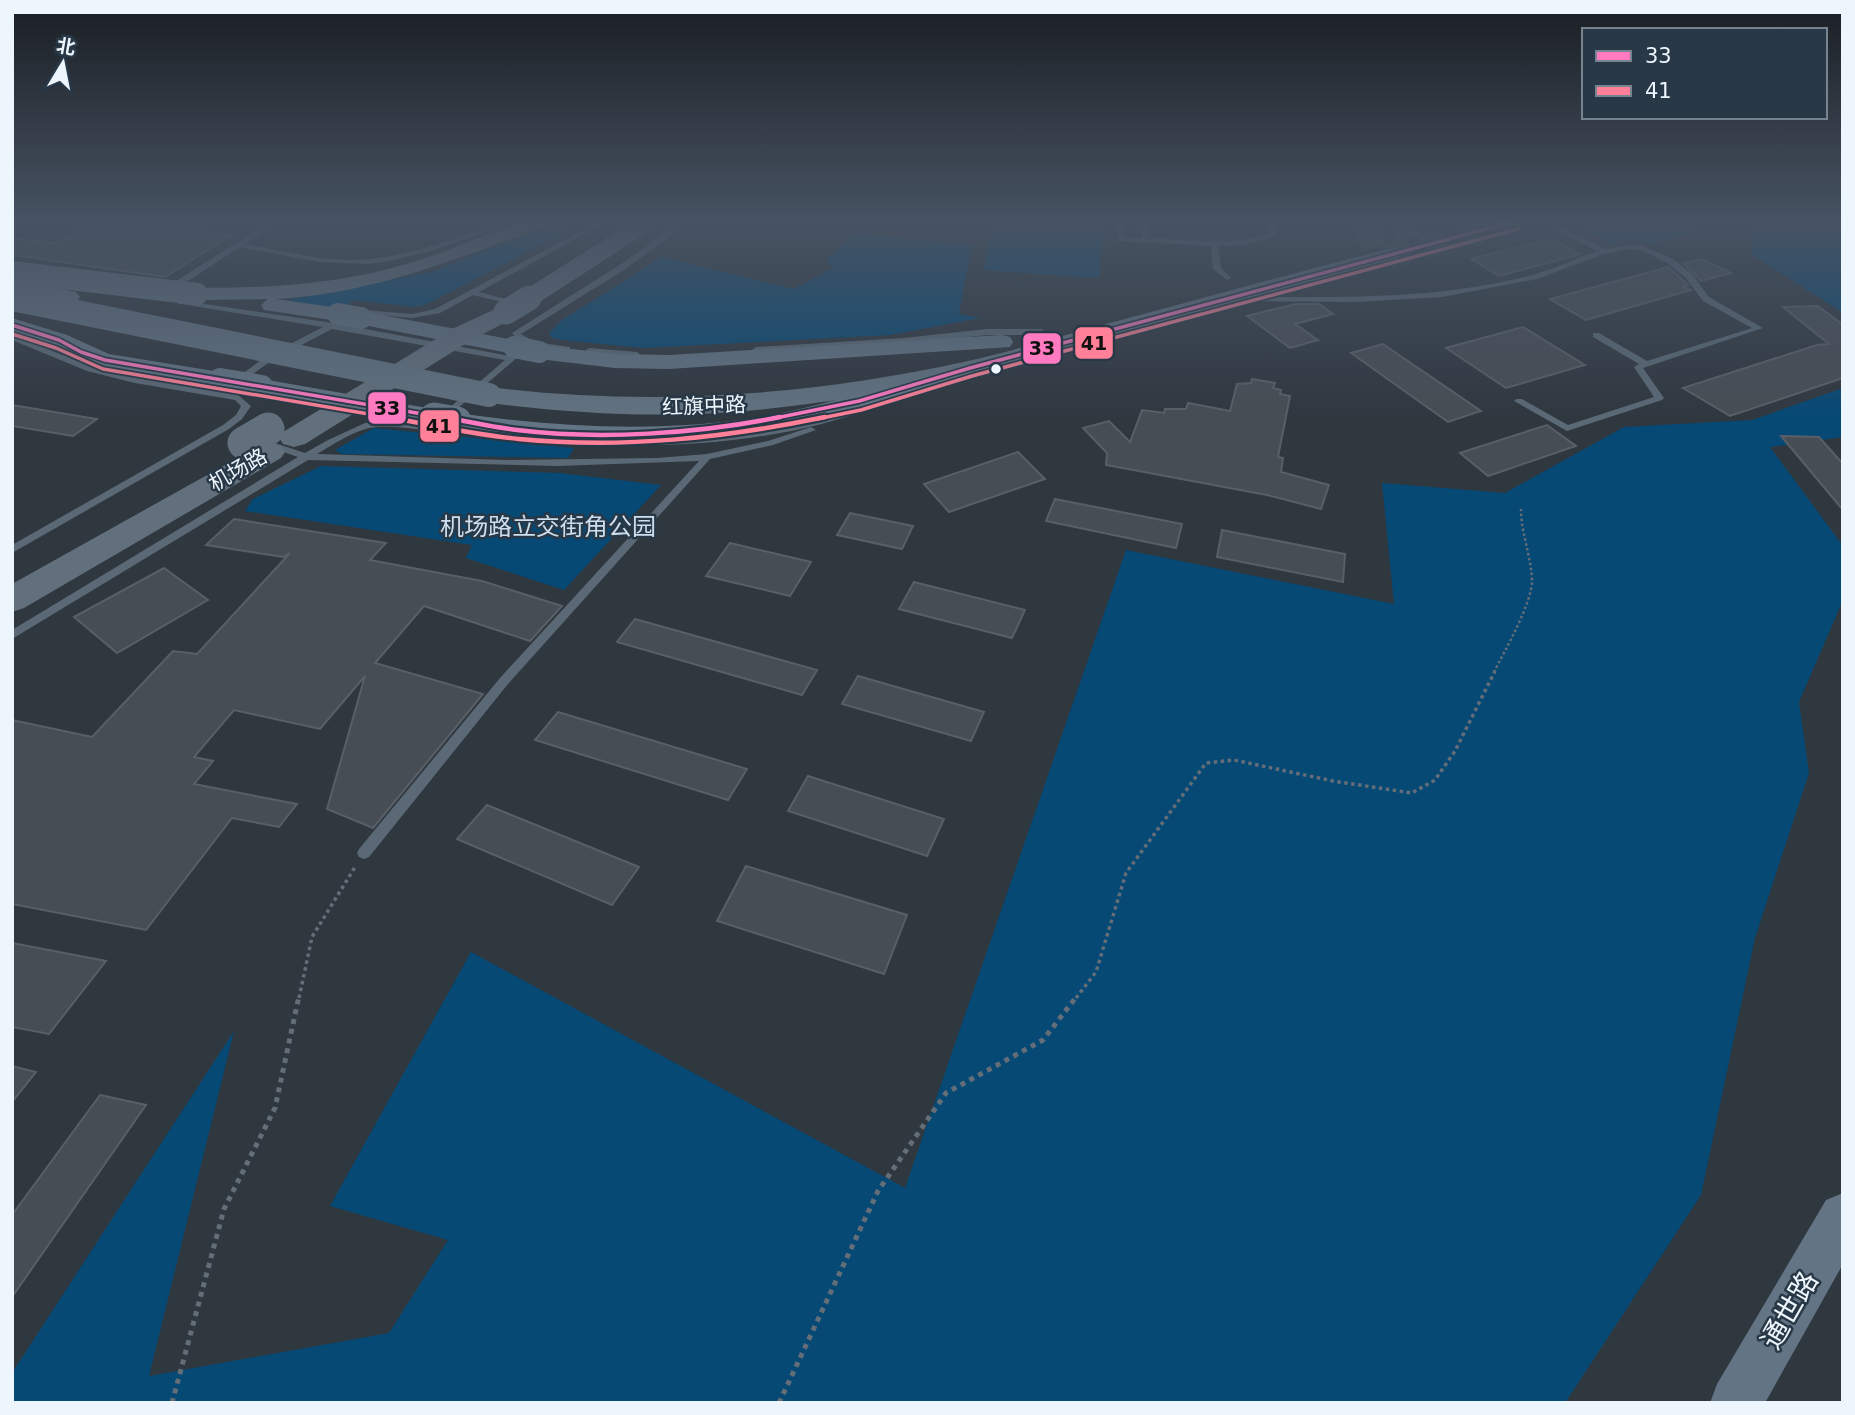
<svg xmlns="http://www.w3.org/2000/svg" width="1855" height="1415" font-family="'DejaVu Sans','Noto Sans SC',sans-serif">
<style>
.green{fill:#064975}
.building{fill:#464d54;stroke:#595f66;stroke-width:2}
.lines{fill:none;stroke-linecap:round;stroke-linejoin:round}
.primary-tunnel{stroke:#4c545c;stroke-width:24;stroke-dasharray:24 12;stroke-linecap:butt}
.path-far2{stroke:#646e78;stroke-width:2.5;stroke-dasharray:2.5 2.5;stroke-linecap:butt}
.path-far1{stroke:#646e78;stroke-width:3.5;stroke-dasharray:3.5 3.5;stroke-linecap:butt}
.path{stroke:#646e78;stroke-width:5;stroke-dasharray:5 5;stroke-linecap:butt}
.service{fill:#5b6976;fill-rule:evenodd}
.secondary{fill:#637484;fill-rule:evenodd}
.primary{fill:#627281;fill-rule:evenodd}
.trunk{fill:#62707e;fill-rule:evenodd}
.secondary-bridge-far1{stroke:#637484;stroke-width:22}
.secondary-bridge{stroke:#637484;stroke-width:29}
.primary-bridge{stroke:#627281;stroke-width:24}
.trunk-bridge-far1{stroke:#62707e;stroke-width:25}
.trunk-bridge{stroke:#62707e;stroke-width:33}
.bus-1-far1-casing{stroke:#283846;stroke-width:7}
.bus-1-casing{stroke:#283846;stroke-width:9}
.bus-2-far1-casing{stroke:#283846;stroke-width:7}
.bus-2-casing{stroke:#283846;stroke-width:9}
.bus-1-far1{stroke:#fe7ac1;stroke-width:3.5}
.bus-1{stroke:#fe7ac1;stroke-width:4.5}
.bus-2-far1{stroke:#ff8098;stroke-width:3.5}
.bus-2{stroke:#ff8098;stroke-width:4.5}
.bus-dot{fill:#eef6fd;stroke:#283846;stroke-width:2.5}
.labels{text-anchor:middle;stroke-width:5;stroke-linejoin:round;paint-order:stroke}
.far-street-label{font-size:21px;fill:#eef6fd;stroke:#283846}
.park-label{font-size:24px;fill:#cddeef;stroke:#283846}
.near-street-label{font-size:28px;fill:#eef6fd;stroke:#283846}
.line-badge{stroke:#283846;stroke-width:2.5}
.pale-badge-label{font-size:19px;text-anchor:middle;font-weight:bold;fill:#111}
</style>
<rect width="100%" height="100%" fill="#2f373f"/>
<!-- green -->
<g class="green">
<path d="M560,221H588L425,305L414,307L355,300L340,309L284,301L434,271Z"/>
<path d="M994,221H1104L1099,278L983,270Z"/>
<path d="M1565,221H1693L1703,230L1650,244L1629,238L1611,244Z"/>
<path d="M1749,221H1843V313L1753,255Z"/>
<path d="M855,233L972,245L959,314L980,318L890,335L720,344L643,348L562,340L552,338L549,333L562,320L662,257L794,289L832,268L826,259Z"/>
<path d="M1843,388V437L1770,447L1843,546V600L1799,702L1809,773L1755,938L1701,1195L1565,1403H12V1373L234,1031L149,1376L389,1333L448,1240L330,1206L471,952L905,1188L1126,550L1394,604L1382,483L1505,493L1624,427L1752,420Z"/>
<path d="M374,428L574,448L568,458L342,454L335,450Z"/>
<path d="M321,466L560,473L661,485L564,590L466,558L472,545L245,511L253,499Z"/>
</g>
<!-- building -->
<g class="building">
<path d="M94,221H149L145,224L231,235L165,277L12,255V238L57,243Z"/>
<path d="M1552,239L1581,254L1499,276L1471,259Z"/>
<path d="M1702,259L1731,273L1701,281L1683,263Z"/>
<path d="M1668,267L1688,285L1683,286L1691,290L1586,320L1550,299Z"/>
<path d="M1296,304H1319L1333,314L1295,324L1318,340L1290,348L1247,316Z"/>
<path d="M1818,306L1843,325V378L1730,416L1683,388L1817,345L1829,344L1783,307Z"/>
<path d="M1523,327L1585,365L1506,388L1446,348Z"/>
<path d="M1383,344L1481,411L1448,422L1351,353Z"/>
<path d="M1252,379L1275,383L1273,388L1281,390L1280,394L1290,396L1278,457L1283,458L1281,472L1329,485L1321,509L1267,495L1106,465L1107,453L1083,428L1109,421L1130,442L1142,410L1164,413L1165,409H1186L1188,403L1230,411L1237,384L1251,383Z"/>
<path d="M12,405L97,419L73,436L12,426Z"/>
<path d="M1547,425L1576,446L1488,476L1460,453Z"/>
<path d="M1781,436L1819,437L1843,464V510Z"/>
<path d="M1018,452L1045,479L949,512L924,484Z"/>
<path d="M1055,499L1182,524L1176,548L1046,521Z"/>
<path d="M850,513L913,526L902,549L837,535Z"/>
<path d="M234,519L386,543L370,560L482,581L562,606L530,641L424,606L375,663L483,694L373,828L327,809L365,676L320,729L234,710L194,757L213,761L194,784L297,804L279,827L232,818L146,930L12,904V720L92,737L173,651L197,654L290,553L283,557L206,545Z"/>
<path d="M1222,530L1345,554L1343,582L1217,557Z"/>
<path d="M730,543L811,562L790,596L706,576Z"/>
<path d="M164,568L208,600L117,653L74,617Z"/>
<path d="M914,582L1025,610L1012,638L899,609Z"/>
<path d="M635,619L817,670L802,695L617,642Z"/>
<path d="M858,676L984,712L971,741L842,704Z"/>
<path d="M558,712L747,769L728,800L535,740Z"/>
<path d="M808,776L944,819L927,856L788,811Z"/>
<path d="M487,805L639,867L612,905L457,839Z"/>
<path d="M746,866L907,915L884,974L717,921Z"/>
<path d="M12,943L106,961L49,1034L12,1027Z"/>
<path d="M12,1066L36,1072L12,1102Z"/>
<path d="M100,1095L146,1105L12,1297V1215Z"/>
</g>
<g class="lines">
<!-- primary-tunnel -->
<g class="primary-tunnel">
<path d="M1359,240L1420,224"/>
<path d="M1388,256L1516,221"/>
</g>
<!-- path-far2 -->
<path class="path-far2" d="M1494,672C1505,650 1532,604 1532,580C1531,556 1521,533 1521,509"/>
<!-- path-far1 -->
<g class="path-far1">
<path d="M299,998L312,937L355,867"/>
<path d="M1076,998L1096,972L1126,873L1206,763L1234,760L1333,781L1412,793L1435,780L1455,751L1495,671"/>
</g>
<!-- path -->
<g class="path">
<path d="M172,1403L224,1209L275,1108L299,996"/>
<path d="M779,1403L878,1191L946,1093L1043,1040L1077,996"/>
</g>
<!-- service -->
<g class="service">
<path d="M245,221H263L276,224L246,244C279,250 312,259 346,260C402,260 455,239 507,221H517L434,250L389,261L368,264L319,262L240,247L171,292H165V288L265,225L248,223Z"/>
<path d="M600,221H609L479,292L518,302V306L473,295L440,313L412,318L353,313L349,311L353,309L412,314L435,309Z"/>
<path d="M682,221H690L627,268L521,334L535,342L570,347V351C551,352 524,349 512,333L621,264Z"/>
<path d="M1115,221H1123L1125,237L1142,238L1143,221H1150L1149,238C1189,240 1229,245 1268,235L1266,221H1273L1276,236L1244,245L1218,246L1221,268L1231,278L1227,280L1213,269L1211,246L1119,241Z"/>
<path d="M1539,221H1548L1605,249L1626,245L1643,246L1673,259L1692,274L1709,297L1763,328L1643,368L1664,398L1662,400L1567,431L1514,401L1516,399H1522L1568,425L1654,397L1634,367L1639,364L1593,337V333H1599L1647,361L1752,328L1703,301L1686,278L1667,263L1642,250L1626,249L1601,255L1537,279L1442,297L1355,302L1245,301L1241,299L1245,297C1341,297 1438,300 1532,275C1554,269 1575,259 1597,251Z"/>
<path d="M178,300L333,323L510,356L515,353L519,356L444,420L441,419V415L505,360L332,329L271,361L237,385L234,384V380L265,357L323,327L181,304H178Z"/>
<path d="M987,329H1042L1046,332L1042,335H987L904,344L756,353L752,350L756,347L904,338Z"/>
<path d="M12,335L93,367L135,377L238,395L251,406L242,419L229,429L12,553V545L223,425L236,415L241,406L235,400L135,383L87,371L12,340Z"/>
<path d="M589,348L637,352L641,355L637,358L586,353L585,351Z"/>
<path d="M876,400L881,403L879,405C794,440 683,449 591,444C544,442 496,438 448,433C423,431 394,424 369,428C352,432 332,445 317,454L507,460L657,458L707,454L768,441L811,427L816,430L773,445L710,459L508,684L369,857L364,859L359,857L357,853L359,849L500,678L699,461L557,466L308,460L12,639V630L298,457L266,446V442H272L305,453L326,441L365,423L388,421L491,432L594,439L697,437L749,432L800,422L845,411Z"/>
</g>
<!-- secondary -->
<g class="secondary">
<path d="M526,221H554L551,225C455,258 379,293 276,299L346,309L349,314L346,319L338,321L264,310L261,305L268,299L197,300L189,299L186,294L189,289L197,288C269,288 341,284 410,263C449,251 487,234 526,221Z"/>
<path d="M361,311L514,340L522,342L526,347L522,352L514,354L353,323L350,318L353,313Z"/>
<path d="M12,318L67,335L109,354L220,372L228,374L232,379L228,384L220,386L97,365L73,357L51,345L12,332Z"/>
<path d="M1002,335L1010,337L1013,342L1010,347L669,369L615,368L539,359L531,357L527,352L531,347L539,345L615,354L669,355Z"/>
<path d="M958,365L966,367L970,372L966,377C884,405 799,430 713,438C627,447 542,440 457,429L448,426L444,421L448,416L457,413C563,428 671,434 777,414C839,402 897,380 958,365Z"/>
<path d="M262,379L433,409L442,412L446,417L442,422L433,425L253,391L250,386L253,381Z"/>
<path d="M1843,1193V1264L1765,1403H1710L1717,1384L1826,1200Z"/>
</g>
<!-- primary -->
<g class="primary">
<path d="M1388,249L1396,251L1399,256L1396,261C1178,320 957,395 732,412C650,418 570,413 489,403L479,401L475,395L479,389L489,387C650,407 809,396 968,361C1009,352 1050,339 1091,328C1190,302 1289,274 1388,249Z"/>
<path d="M12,278L76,292L80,297L76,302L68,304L12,292Z"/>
</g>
<!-- trunk -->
<g class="trunk">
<path d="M634,221H660L657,226L538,303L529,306L520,303L516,298L520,293Z"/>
<path d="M506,304L515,307L519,312L515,317L470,341L305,444L294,447L283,444L279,438L283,432L452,329Z"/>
<path d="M270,443L281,446L285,452L281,458L24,608L12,612V584L259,446Z"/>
</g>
<!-- secondary-bridge-far1 -->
<g class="secondary-bridge-far1">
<path d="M12,272L197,294"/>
<path d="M338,314L361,318"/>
<path d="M514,347L539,352"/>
<path d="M220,379L262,386"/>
<path d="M433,417L445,419"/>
</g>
<!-- secondary-bridge -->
<path class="secondary-bridge" d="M434,417L457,421"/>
<!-- primary-bridge -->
<path class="primary-bridge" d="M12,299L489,395"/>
<!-- trunk-bridge-far1 -->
<path class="trunk-bridge-far1" d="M506,312L529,298"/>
<!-- trunk-bridge -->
<path class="trunk-bridge" d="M244,443L268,429"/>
<!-- bus-1-far1 casing -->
<g class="bus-1-far1-casing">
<g id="bus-1-far1">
<path d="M12,325L59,340L81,352L105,360L452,419"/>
<path d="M771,419L859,401L970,368L1516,221"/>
</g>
</g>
<!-- bus-1 casing -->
<g class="bus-1-casing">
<path id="bus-1" d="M442,417C467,421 492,427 517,430C599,440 698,434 780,417"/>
</g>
<!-- bus-2-far1 casing -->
<g class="bus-2-far1-casing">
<g id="bus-2-far1">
<path d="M12,334L56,348L103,369L398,419"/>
<path d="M817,419L861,410L972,376L1518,229"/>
</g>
</g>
<!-- bus-2 casing -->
<g class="bus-2-casing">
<path id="bus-2" d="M388,417C431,425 475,435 519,439C623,449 724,438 825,417"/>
</g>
<!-- bus-1-far1 -->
<use href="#bus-1-far1" class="bus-1-far1"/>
<!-- bus-1 -->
<use href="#bus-1" class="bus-1"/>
<!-- bus-2-far1 -->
<use href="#bus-2-far1" class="bus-2-far1"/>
<!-- bus-2 -->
<use href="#bus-2" class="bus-2"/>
</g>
<!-- sky -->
<linearGradient id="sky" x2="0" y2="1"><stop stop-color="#1a1e23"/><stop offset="0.53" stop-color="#475363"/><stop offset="1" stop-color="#475363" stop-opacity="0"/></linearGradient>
<rect width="1855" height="419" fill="url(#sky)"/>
<!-- markers -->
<circle class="bus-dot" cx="996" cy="369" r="6"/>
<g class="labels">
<!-- far-street labels -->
<g class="far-street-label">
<text transform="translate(704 406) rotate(-2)" y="7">红旗中路</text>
<text transform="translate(238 470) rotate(-30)" y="7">机场路</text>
</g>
<!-- park labels -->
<g class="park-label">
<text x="548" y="535">机场路立交街角公园</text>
</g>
<!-- near-street labels -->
<g class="near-street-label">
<text transform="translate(1789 1310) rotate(-60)" y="10">通世路</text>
</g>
</g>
<g class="line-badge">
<rect x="1074" y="326" width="40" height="34" rx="7" fill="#ff8098"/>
<rect x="1022" y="332" width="40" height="33" rx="7" fill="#fe7ac1"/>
<rect x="367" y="391" width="40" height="34" rx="7" fill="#fe7ac1"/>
<rect x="419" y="409" width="41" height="34" rx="7" fill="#ff8098"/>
</g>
<g class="pale-badge-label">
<text x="1094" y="350">41</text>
<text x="1042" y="355">33</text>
<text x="387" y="415">33</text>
<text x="439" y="433">41</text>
</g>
<!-- border -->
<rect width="1855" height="1415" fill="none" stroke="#eef6fd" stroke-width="28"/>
<!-- legend -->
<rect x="1582" y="28" width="245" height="91" fill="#283846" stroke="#77848f" stroke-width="2"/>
<rect x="1596" y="51" width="35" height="10" fill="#fe7ac1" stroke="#77848f" stroke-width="2"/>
<text x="1645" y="63" font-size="21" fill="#eef6fd">33</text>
<rect x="1596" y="86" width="35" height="10" fill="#ff8098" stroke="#77848f" stroke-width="2"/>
<text x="1645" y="98" font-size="21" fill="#eef6fd">41</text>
<!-- north arrow -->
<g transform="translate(63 63) rotate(10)" stroke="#283846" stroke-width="5" paint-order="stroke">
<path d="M0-5L12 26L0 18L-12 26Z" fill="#eef6fd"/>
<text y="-10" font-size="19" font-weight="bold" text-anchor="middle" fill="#eef6fd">北</text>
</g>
</svg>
